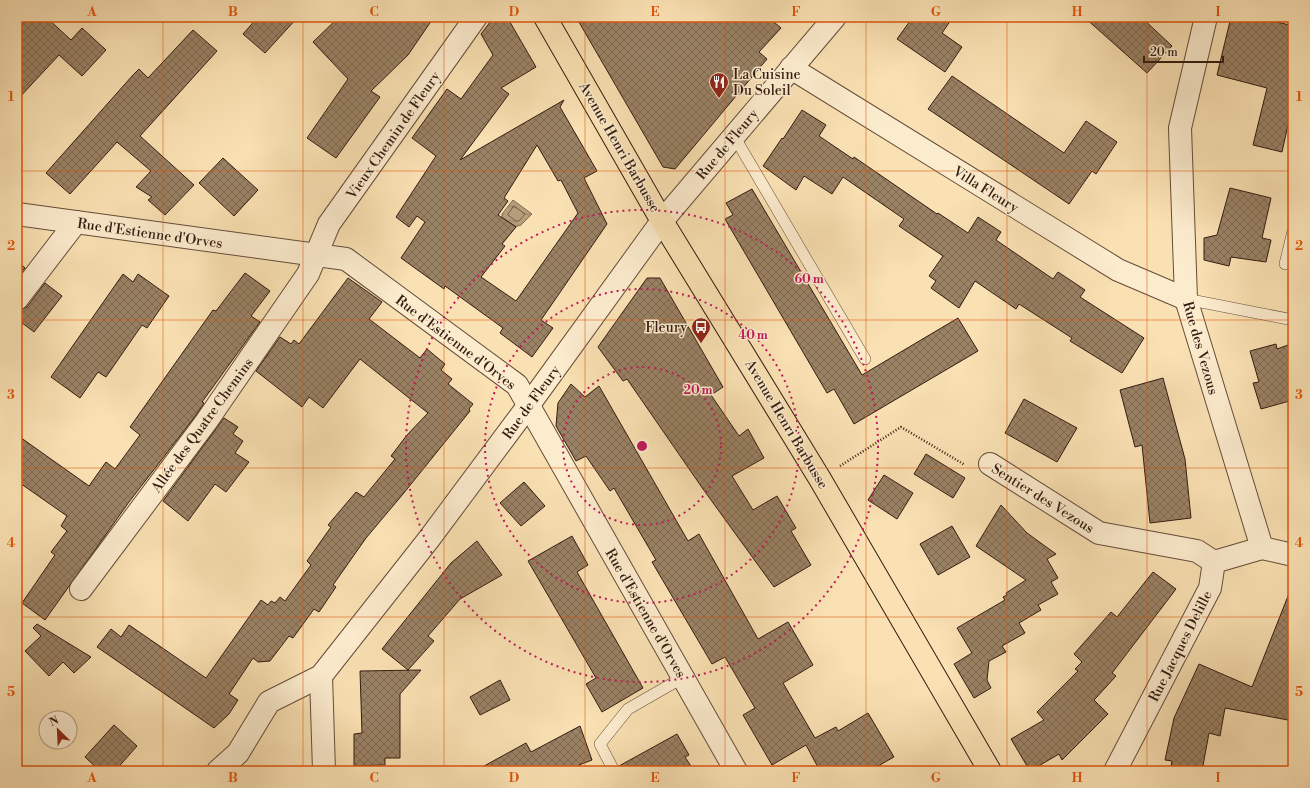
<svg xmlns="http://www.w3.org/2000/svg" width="1310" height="788" font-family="'Libre Bodoni',serif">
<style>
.water{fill:url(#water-ripples);stroke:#826a51}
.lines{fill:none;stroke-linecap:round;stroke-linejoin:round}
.shore{stroke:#745c46;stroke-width:1}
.building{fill:url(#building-cross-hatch);stroke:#331b11;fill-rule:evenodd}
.service-casing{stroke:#654c3a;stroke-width:12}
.minor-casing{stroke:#654c3a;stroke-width:24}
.primary-casing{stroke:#331b11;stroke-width:24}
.path{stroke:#331b11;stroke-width:2.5;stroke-dasharray:1 2;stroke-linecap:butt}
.service{stroke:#fcecce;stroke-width:11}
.minor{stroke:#fcecce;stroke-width:22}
.primary{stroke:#fae1b3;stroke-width:22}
.grid{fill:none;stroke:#df560c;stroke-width:1;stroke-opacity:0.55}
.ring{fill:none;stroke:#c2185b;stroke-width:2;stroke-dasharray:2 4}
.labels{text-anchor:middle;stroke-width:3;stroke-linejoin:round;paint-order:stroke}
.poi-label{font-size:14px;fill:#331b11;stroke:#fcecce;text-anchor:start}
.street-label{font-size:14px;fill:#331b11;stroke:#fcecce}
.centre{fill:#c2185b;stroke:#fcecce;stroke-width:2}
.ring-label{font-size:12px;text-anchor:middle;font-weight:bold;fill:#c2185b;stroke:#fcecce;stroke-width:3;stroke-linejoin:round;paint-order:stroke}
.neatline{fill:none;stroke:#df560c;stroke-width:1.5}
.grid-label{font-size:13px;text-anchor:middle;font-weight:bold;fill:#df560c}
</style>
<defs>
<pattern id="water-ripples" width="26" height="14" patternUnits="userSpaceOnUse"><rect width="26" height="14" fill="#b69e7c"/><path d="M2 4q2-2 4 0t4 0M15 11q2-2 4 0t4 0" fill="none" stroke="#958064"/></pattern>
<pattern id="building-cross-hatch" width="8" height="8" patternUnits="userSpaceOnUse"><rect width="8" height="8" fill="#9a8265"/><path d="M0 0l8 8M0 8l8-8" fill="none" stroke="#7e6a52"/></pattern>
</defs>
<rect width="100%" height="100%" fill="#fae1b3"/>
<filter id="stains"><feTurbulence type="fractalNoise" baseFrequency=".005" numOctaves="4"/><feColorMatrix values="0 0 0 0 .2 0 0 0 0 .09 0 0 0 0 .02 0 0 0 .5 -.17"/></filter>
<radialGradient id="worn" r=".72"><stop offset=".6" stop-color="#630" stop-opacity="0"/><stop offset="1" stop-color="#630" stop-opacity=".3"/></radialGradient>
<!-- water -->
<path class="water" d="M513,200L532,214L520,226L518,225L517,227L502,217V214Z"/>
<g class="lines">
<!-- shore -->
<path class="shore" d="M514,206L525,214L519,221H516L508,215Z"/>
</g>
<!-- building -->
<g class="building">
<path d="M17,17H46L71,40L82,28L106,50L82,76L59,55L17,100Z"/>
<path d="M258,17H298L265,53L243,34Z"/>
<path d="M339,17H434L408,55L371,91L380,97L336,158L307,138L348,79L313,42Z"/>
<path d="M494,17H507L536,67L501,88L509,94L460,160L564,100L560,107L597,171L584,178L607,224L541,320L553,328L532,357L500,333L503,328L445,286L444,289L401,258L425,222L417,216L409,227L396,217L436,156L412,138L447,89L461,99L493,55L481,34ZM537,145L558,181L561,180L578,213L516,301L481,277L505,246L502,244L516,227L498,215L508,201L504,198Z"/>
<path d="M576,17H768L781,28L759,52L767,59L675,169L663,167Z"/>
<path d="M913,17H953L942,33L962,47L945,72L897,39Z"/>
<path d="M1084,17H1141L1172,46L1147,73Z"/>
<path d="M1231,17H1258L1293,26V102L1282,152L1253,145L1267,88L1217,75Z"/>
<path d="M193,30L217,51L140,136L194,185L165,215L148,200L152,197L136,187L151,171L117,142L70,194L46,173L133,75L139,69L148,78Z"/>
<path d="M952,76L1064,153L1086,121L1117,142L1096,174L1092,171L1069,204L928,109Z"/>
<path d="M802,110L826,125L819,136L853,159L854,157L937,214L938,213L968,233L978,217L1001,232L996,240L1053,279L1058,272L1085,290L1080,297L1144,338L1122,373L1070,341L1072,338L1019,304L1016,309L975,281L959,308L931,288L936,281L929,276L943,256L899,226L904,219L843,177L832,194L804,176L796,190L763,166L782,138L783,139Z"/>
<path d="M223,158L258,190L234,216L199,183Z"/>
<path d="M1230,188L1271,198L1262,238L1271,240L1266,262L1231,257L1229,266L1204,260V238L1217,235Z"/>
<path d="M752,189L862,375L958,318L978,351L854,424L834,389L827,393L725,219L733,215L726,203Z"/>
<path d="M17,261L25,268L17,278Z"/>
<path d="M245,273L270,291L251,316L260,322L202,402L204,403L196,415L129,502L45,620L22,603L55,555L51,552L67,531L61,526L67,516L17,481V435L89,486L106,462L115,469L140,435L130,427L213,310L216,311Z"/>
<path d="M123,274L133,282L138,274L169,296L147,328L142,325L106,377L98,372L80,398L51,377Z"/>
<path d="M348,278L382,302L369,319L420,358L427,349L445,364L441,370L452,379L448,384L473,404L469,409L470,411L403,494L366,538L333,585L336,587L319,612L314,609L293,638L289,636L270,661L258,662L253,658L229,694L238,700L229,714L214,728L97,647L111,629L121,637L129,625L206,678L261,600L268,605L271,601L275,603L280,597L285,601L311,565L307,561L331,527L328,525L356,492L364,497L395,459L391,456L407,435L428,413L360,359L323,408L309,397L302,407L256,371L280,337L291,344L294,340L299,344Z"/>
<path d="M647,278H660L723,387L711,395L739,436L748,429L764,458L732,476L753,510L777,496L796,528L791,531L811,565L774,587L703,489L627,379L623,381L598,347Z"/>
<path d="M45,283L62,296L34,332L17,319V311L27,307Z"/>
<path d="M1276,344L1277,349L1288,345L1293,364V400L1261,409L1253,383L1259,382L1250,351Z"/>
<path d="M1163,378L1185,459L1191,518L1150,523L1142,445L1135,447L1120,390Z"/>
<path d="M571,384L585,397L599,386L688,541L699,534L758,639L788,622L813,665L783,683L815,738L836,727L838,731L868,713L894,757L869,771H820L806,745L772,765L743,715L755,708L725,657L712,664L652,562L656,560L614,488L610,491L586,456L576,461L556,426L558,403Z"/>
<path d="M1024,399L1077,428L1057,462L1005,433Z"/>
<path d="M224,418L238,427L233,434L243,441L235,453L249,462L226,492L215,484L188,521L163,501Z"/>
<path d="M926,454L965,478L953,498L914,474Z"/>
<path d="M884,475L913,493L897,519L868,500Z"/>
<path d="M524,482L545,506L521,526L500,503Z"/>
<path d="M1001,505L1027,533L1056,554L1047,559L1058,578L1051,582L1058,594L1038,605L1041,610L1019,623L1025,633L1002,646L1006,652L989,661L987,680L991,688L974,698L954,664L972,653L957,628L1005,600L1003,597L1007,595L1006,593L1026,580L976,546Z"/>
<path d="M952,526L970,557L938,575L920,544Z"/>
<path d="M572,536L588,565L577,572L643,688L602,712L586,684L596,678L528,561Z"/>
<path d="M477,541L502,575L460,599L428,636L434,641L408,670L382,649L451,563Z"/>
<path d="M1153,572L1176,589L1112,673L1116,676L1094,700L1108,714L1062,760L1059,754L1030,771L1011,739L1044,720L1037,712L1078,671L1075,669L1082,662L1074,654L1111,612L1117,617Z"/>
<path d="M1292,586L1293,721L1225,708L1220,736L1209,733L1202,771H1170L1172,761L1165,760L1174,718L1199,664L1252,687Z"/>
<path d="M37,624L68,643L91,657L74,673L63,662L49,676L25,651L41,636L33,628Z"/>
<path d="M421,670L400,694V758H385V765L354,766V734L362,733L360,671Z"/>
<path d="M500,680L510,700L480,715L470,697Z"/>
<path d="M114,725L137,746L115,771H100L85,757Z"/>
<path d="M580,726L592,760L579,765L582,771H475L526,743L531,752Z"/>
<path d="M677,734L689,755L685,757L694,771H621L619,766Z"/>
</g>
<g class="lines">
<!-- service casing -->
<g class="service-casing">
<g id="service">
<path d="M734,136L865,359"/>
<path d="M1285,264L1293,231"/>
<path d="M1186,299L1293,320"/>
<path d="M614,771L600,744L628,709L682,678"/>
</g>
</g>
<!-- minor casing -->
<g class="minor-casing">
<g id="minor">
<path d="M1206,17L1180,128L1186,299L1262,548L1293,555"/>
<path d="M791,68L1118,270L1186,299"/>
<path d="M17,214L346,259L517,385L736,771"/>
<path d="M17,299L76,222"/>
<path d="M990,464L1099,533L1197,551L1214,562"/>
<path d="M81,589L206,422L308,274L329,224L476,17"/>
<path d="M321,676L324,771"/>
<path d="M218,771L238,753L269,702L321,676L429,539L528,406L662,221L835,17"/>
<path d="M1115,771L1210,588L1214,562L1262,548"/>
</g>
</g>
<!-- primary casing -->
<g class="primary-casing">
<path id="primary" d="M545,17L662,221L820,479L990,771"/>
</g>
<!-- path -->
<path class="path" d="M840,466L901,427L965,465"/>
<!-- service -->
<use href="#service" class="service"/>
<!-- minor -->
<use href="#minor" class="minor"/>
<!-- primary -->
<use href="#primary" class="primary"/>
</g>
<!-- grid -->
<path class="grid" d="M163,17V771M303,17V771M444,17V771M585,17V771M725,17V771M866,17V771M1007,17V771M1147,17V771M17,171H1293M17,320H1293M17,468H1293M17,617H1293"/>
<!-- distance rings -->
<g class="ring">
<circle cx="642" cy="446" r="79"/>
<circle cx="642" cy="446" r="157"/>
<circle cx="642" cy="446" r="236"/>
</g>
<!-- icons -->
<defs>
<g id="restaurant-pin" transform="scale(1)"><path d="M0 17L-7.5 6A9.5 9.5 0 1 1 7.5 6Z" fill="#8f2418" stroke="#fcecce"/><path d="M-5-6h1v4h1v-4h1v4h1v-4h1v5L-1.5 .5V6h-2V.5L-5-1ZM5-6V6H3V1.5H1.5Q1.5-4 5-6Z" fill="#fff"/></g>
<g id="bus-pin" transform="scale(1)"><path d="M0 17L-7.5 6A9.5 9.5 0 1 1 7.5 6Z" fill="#8f2418" stroke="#fcecce"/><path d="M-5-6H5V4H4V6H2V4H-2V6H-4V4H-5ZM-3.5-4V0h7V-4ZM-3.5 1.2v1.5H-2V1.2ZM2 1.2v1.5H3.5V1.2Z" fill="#fff"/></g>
</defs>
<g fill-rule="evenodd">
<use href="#restaurant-pin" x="719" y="82"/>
<use href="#bus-pin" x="701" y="327"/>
</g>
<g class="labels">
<!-- poi labels -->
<g class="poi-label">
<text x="733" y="79">La Cuisine<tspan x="733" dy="16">Du Soleil</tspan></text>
<text x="687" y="332" text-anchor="end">Fleury</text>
</g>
<!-- street labels -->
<g class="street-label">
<text transform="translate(393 135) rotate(-55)" y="5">Vieux Chemin de Fleury</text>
<text transform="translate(727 144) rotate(-50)" y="5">Rue de Fleury</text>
<text transform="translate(620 147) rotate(60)" y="5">Avenue Henri Barbusse</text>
<text transform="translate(986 189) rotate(32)" y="5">Villa Fleury</text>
<text transform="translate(150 233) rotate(8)" y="5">Rue d'Estienne d'Orves</text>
<text transform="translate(456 342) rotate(37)" y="5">Rue d'Estienne d'Orves</text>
<text transform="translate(1201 348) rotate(74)" y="5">Rue des Vezous</text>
<text transform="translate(531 402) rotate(-54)" y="5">Rue de Fleury</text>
<text transform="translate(787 424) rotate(59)" y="5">Avenue Henri Barbusse</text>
<text transform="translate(202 425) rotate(-54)" y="5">Allée des Quatre Chemins</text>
<text transform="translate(1043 498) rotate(32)" y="5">Sentier des Vezous</text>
<text transform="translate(646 613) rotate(60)" y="5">Rue d'Estienne d'Orves</text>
<text transform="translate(1180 646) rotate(-63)" y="5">Rue Jacques Delille</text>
</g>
</g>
<circle cx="642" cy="446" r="6" class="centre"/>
<g class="ring-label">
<text x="809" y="283">60 m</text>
<text x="753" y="339">40 m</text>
<text x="698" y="394">20 m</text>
</g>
<!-- margin -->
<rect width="1310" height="788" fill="none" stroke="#fae1b3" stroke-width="44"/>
<!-- north arrow -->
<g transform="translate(58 730) rotate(336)"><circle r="19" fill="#fcecce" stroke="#ac9882"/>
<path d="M0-3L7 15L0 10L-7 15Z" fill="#8f2418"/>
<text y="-6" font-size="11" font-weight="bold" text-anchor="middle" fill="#331b11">N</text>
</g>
<!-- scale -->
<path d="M1144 56v6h79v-6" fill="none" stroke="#331b11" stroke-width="2"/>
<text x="1150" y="56" font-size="12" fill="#331b11" stroke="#fcecce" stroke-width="3" paint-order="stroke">20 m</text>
<rect x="22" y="22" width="1266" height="744" class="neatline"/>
<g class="grid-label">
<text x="92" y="16">A</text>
<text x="233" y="16">B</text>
<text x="374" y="16">C</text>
<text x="514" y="16">D</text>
<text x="655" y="16">E</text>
<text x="796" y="16">F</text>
<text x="936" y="16">G</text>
<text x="1077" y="16">H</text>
<text x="1218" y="16">I</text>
<text x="11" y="101">1</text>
<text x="1299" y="101">1</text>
<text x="11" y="250">2</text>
<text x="1299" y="250">2</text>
<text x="11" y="399">3</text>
<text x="1299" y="399">3</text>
<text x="11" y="547">4</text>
<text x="1299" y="547">4</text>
<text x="11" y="696">5</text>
<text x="1299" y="696">5</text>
<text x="92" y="782">A</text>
<text x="233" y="782">B</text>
<text x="374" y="782">C</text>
<text x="514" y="782">D</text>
<text x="655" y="782">E</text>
<text x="796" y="782">F</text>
<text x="936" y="782">G</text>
<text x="1077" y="782">H</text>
<text x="1218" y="782">I</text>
</g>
<rect width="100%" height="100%" filter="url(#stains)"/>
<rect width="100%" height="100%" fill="url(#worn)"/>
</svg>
